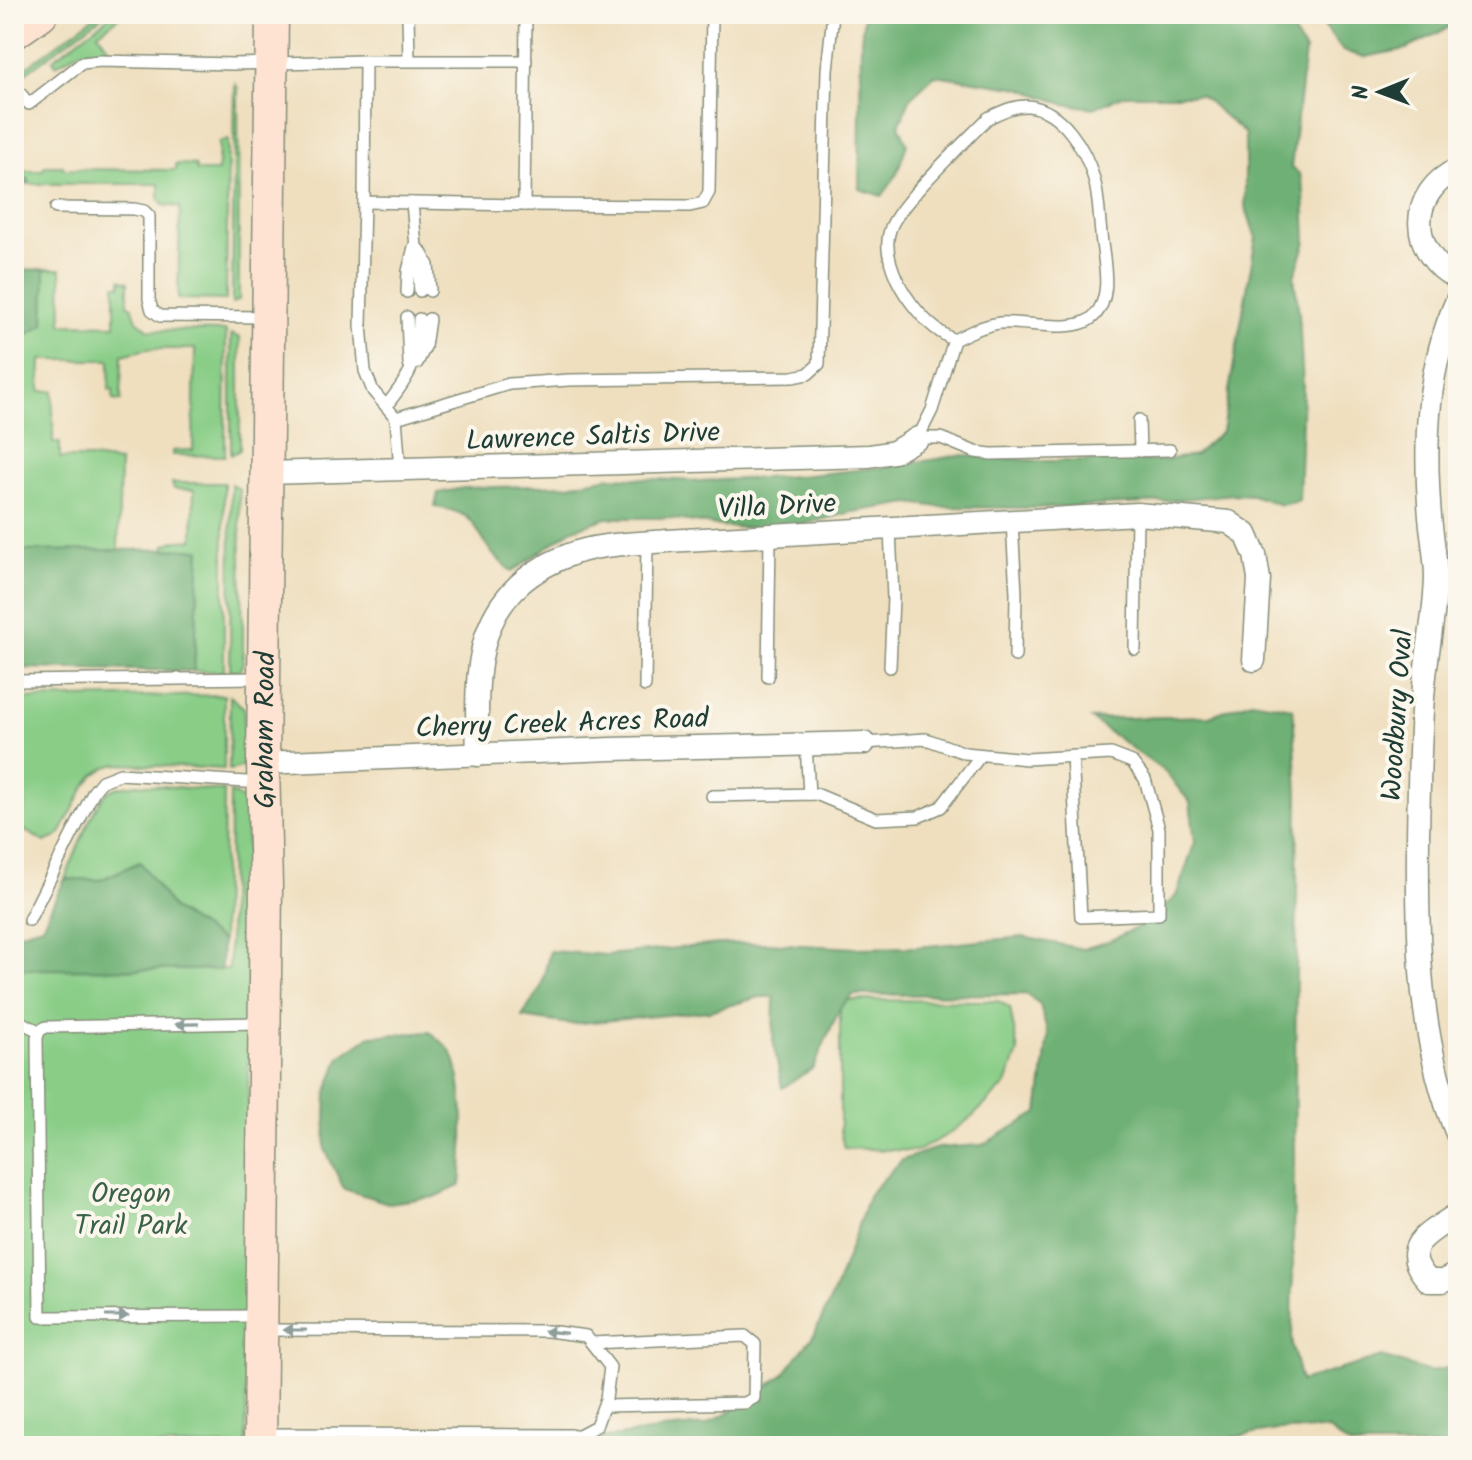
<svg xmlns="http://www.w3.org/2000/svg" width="1472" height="1460" font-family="Kalam,sans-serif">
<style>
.green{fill:#89cd87;stroke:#54855e;stroke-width:2}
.forest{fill:#6eb074;stroke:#467654;stroke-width:2}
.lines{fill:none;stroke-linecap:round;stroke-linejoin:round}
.service-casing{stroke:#878e7a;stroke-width:14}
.minor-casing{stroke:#878e7a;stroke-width:25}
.secondary-casing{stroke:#878e7a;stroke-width:35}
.service{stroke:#fff;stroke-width:11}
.minor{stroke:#fff;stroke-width:22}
.secondary{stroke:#fee3d2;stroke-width:32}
.oneway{fill:#8f9e9a}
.labels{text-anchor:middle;stroke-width:8;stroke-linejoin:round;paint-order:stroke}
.street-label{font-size:28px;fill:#1f3d34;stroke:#fbf7ec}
.park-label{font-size:28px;fill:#3a6149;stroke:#fbf7ec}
</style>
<rect width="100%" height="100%" fill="#fbf7ec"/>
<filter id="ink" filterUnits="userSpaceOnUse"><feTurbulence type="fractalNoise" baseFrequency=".0125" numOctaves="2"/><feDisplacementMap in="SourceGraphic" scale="16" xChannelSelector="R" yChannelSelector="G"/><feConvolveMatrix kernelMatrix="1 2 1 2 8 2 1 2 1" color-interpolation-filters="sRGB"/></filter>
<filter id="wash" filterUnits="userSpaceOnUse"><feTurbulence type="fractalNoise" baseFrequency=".006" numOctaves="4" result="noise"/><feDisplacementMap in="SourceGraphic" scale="32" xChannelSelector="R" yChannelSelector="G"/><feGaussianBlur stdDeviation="1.8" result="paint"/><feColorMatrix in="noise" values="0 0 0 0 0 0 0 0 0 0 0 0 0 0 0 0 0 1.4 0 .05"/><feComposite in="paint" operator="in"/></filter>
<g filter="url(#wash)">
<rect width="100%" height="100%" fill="#efdfbf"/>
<!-- green -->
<g class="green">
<path d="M98,14H105L24,74L25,68Z"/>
<path d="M113,14H123L98,33L110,50L80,51L56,65L53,59Z"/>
<path d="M235,84L238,88L239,300L232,303Z"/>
<path d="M228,139L226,300L178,299L180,207L163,205L159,198V184H29V179L14,178V171H42L45,166H63L64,169L176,170V164L195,165L197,171H218L219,142Z"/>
<path d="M45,269H61L62,324L115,325V285H121V279L128,282V305L132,306L137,320L149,330L226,331L225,456L173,455V451L193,450L195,349H147L122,355L121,401L113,400V390H109L110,360H41L40,391H53V442L60,443V458H91L120,462L118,550L17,552L19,340L44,324Z"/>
<path d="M231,334L240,338V450L231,455Z"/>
<path d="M172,483H224V672L194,671L200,549H164L165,545L177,540H193L194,490L174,489Z"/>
<path d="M231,484L239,489L243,629V662L240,670L230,671Z"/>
<path d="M224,695V769L117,764L107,767L94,775L85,786L61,832L55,838L45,842L16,826L25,804L14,798V699Z"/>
<path d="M230,696L244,708V766L229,770Z"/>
<path d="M137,784L224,791L222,941L173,909L140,862L100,880L65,879C74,859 92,806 107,793C115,786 127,786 137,784Z"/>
<path d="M230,792L246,801L249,970L246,1446H14V969H229Z"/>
<path d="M846,1000L998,1001L1010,1008L1018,1052L1006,1084L972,1117L947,1135L917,1151L844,1148L840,1131V1008Z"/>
</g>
<!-- forest -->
<g class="forest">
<path d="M864,14H1281L1305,51L1291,168L1300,174L1304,192L1306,242L1294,277L1299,313L1303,387L1299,501L1281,505L1252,495L1234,494L1146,503L1036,508L940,507L910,503L852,512L784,529L727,527L668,518H607L573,529L512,572C506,566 498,560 493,554C469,524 480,514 435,507L438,493L463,488L568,485L609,477L699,481L799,476L894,466L961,455L1041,461H1160L1195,455L1222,431L1256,238L1245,205V134L1201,95H1125L1093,108L1064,104L1020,88L935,75L911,97L899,125L907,144L896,176L882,196L859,189L861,40Z"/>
<path d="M1315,14H1458V23L1406,49L1365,57L1343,51Z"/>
<path d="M14,178L29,179V184H19L18,270L45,269L44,324L19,340L17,551L200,549L194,671L14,668Z"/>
<path d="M1251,701L1293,708L1298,793L1292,1346L1301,1381L1382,1357L1430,1372L1458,1365V1446H1350L1327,1429L1276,1430L1188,1445L1165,1446H572L574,1443L663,1429L706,1425L745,1403L783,1375L815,1333L836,1288L869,1194L902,1160L937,1148L982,1145L1038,1113L1048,1036L1040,1004L1026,994L853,995L840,1008L813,1068L782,1088L773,1039L774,997H760L709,1011L570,1024L522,1017L541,987L550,951L606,955L719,944L766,943L855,948L917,947L1023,937L1083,949L1109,941L1147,923L1176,896L1195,842L1190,802L1165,772L1091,719L1209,716Z"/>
<path d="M140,862L173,909L222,941L221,970L14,969V934L42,926L65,879L100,880Z"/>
<path d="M430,1032C437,1038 448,1046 452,1054C466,1086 464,1150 461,1185L435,1197L388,1203L344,1189L325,1149L327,1092L340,1057L370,1036Z"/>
</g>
</g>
<g filter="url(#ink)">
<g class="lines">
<!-- service casing -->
<g class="service-casing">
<g id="service">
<path d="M408,14L409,60"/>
<path d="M365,61H526"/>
<path d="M14,86L29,104L82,63L100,61L233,64L365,61L364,202L524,205L526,14"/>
<path d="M364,202L361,325L365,371L373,391L396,418L400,470"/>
<path d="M412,203L420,291"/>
<path d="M524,205L690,206L703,203L709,192L712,14"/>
<path d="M56,208L134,209L144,211L149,216V299L152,310L160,316L268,317"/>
<path d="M420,250L428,265L430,291"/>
<path d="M407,292L408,271L414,247"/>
<path d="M407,317L409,364"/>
<path d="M954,340C933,330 918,314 905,294C894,277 883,250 890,230C897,205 967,140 988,118C1001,112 1014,105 1028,106C1062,109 1086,150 1094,179C1099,197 1099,216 1101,234C1103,259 1114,296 1094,316C1076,335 1026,321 1000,323C984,325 968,333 954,340L932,410L918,438H941L975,452L991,454L1170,450"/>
<path d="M417,363L425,347L429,319"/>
<path d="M386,406C412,374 418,361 419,319"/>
<path d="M396,418L509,384L569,380L793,377L808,374L819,364L827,70L833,14"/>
<path d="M1139,420L1140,451"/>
<path d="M1012,522L1016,593L1015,656"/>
<path d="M890,529L893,598L890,667"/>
<path d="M1135,649L1137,514"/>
<path d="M768,677L770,536"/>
<path d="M14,681L260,678"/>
<path d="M645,686L647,543"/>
<path d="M864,743L926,739L965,753L1027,759L1111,754L1132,762L1145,779L1159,829V914L1081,917L1072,756"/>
<path d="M806,745L809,794"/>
<path d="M712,796L816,794L876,819L918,817L941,807L981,755"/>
<path d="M29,920L94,791L102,781L120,774L262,783"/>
<path d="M14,1019L39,1031L46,1027L260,1023"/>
<path d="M39,1031L37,1038L40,1317L261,1316"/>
<path d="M262,1330L548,1331L586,1336L610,1367L606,1399L596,1426L579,1435L264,1434"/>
<path d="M592,1343L745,1336L755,1344L754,1398L745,1403L604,1406"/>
</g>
</g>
<!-- minor casing -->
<g class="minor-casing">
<g id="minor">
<path d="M1458,169C1406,193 1409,254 1458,279"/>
<path d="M1458,298C1426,368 1424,442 1430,517C1432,538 1436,558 1436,578C1435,614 1427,650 1424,686C1419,737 1419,787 1418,838C1417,939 1418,1042 1458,1136"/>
<path d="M266,473L869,456L894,452L918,438"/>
<path d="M478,755C475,667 473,592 569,555C598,543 636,544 667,541L1137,514L1229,522L1246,534L1255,555L1259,579L1254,660"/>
<path d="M263,763L611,749L864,743"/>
<path d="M1458,1214C1431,1232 1395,1246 1429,1281H1443L1458,1273"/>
</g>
</g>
<!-- secondary casing -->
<g class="secondary-casing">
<g id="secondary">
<path d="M14,33L41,14"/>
<path id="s1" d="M260,1446L266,886L263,763L272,14"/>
</g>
</g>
<!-- service -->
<use href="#service" class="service"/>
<!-- minor -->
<use href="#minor" class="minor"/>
<!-- secondary -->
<use href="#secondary" class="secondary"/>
</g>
<!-- one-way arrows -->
<defs><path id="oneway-solid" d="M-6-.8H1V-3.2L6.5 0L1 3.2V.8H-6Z" transform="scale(2)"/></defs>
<g class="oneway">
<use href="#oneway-solid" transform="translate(187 1024) rotate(179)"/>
<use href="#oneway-solid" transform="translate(117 1316)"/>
<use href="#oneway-solid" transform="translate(295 1330) rotate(-180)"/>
<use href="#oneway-solid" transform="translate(555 1332) rotate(-174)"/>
</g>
</g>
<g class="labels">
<!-- street labels -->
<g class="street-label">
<text transform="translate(593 435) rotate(-2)" y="10">Lawrence Saltis Drive</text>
<text transform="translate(777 505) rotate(-3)" y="10">Villa Drive</text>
<text transform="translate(1396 715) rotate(-86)" y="10">Woodbury Oval</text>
<text transform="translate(562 722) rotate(-2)" y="10">Cherry Creek Acres Road</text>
<text dy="10" stroke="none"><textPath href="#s1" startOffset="716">Graham Road</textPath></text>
</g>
<!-- park labels -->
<g class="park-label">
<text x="131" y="1202">Oregon<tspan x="131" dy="32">Trail Park</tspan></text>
</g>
</g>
<!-- margin -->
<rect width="1472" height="1460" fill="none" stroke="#fbf7ec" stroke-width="48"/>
<!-- north arrow -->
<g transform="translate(1380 92) rotate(269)" stroke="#fbf7ec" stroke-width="6" paint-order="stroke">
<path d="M0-6L14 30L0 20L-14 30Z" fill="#1f3d34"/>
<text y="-12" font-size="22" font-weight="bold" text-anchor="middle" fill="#1f3d34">N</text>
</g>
</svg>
